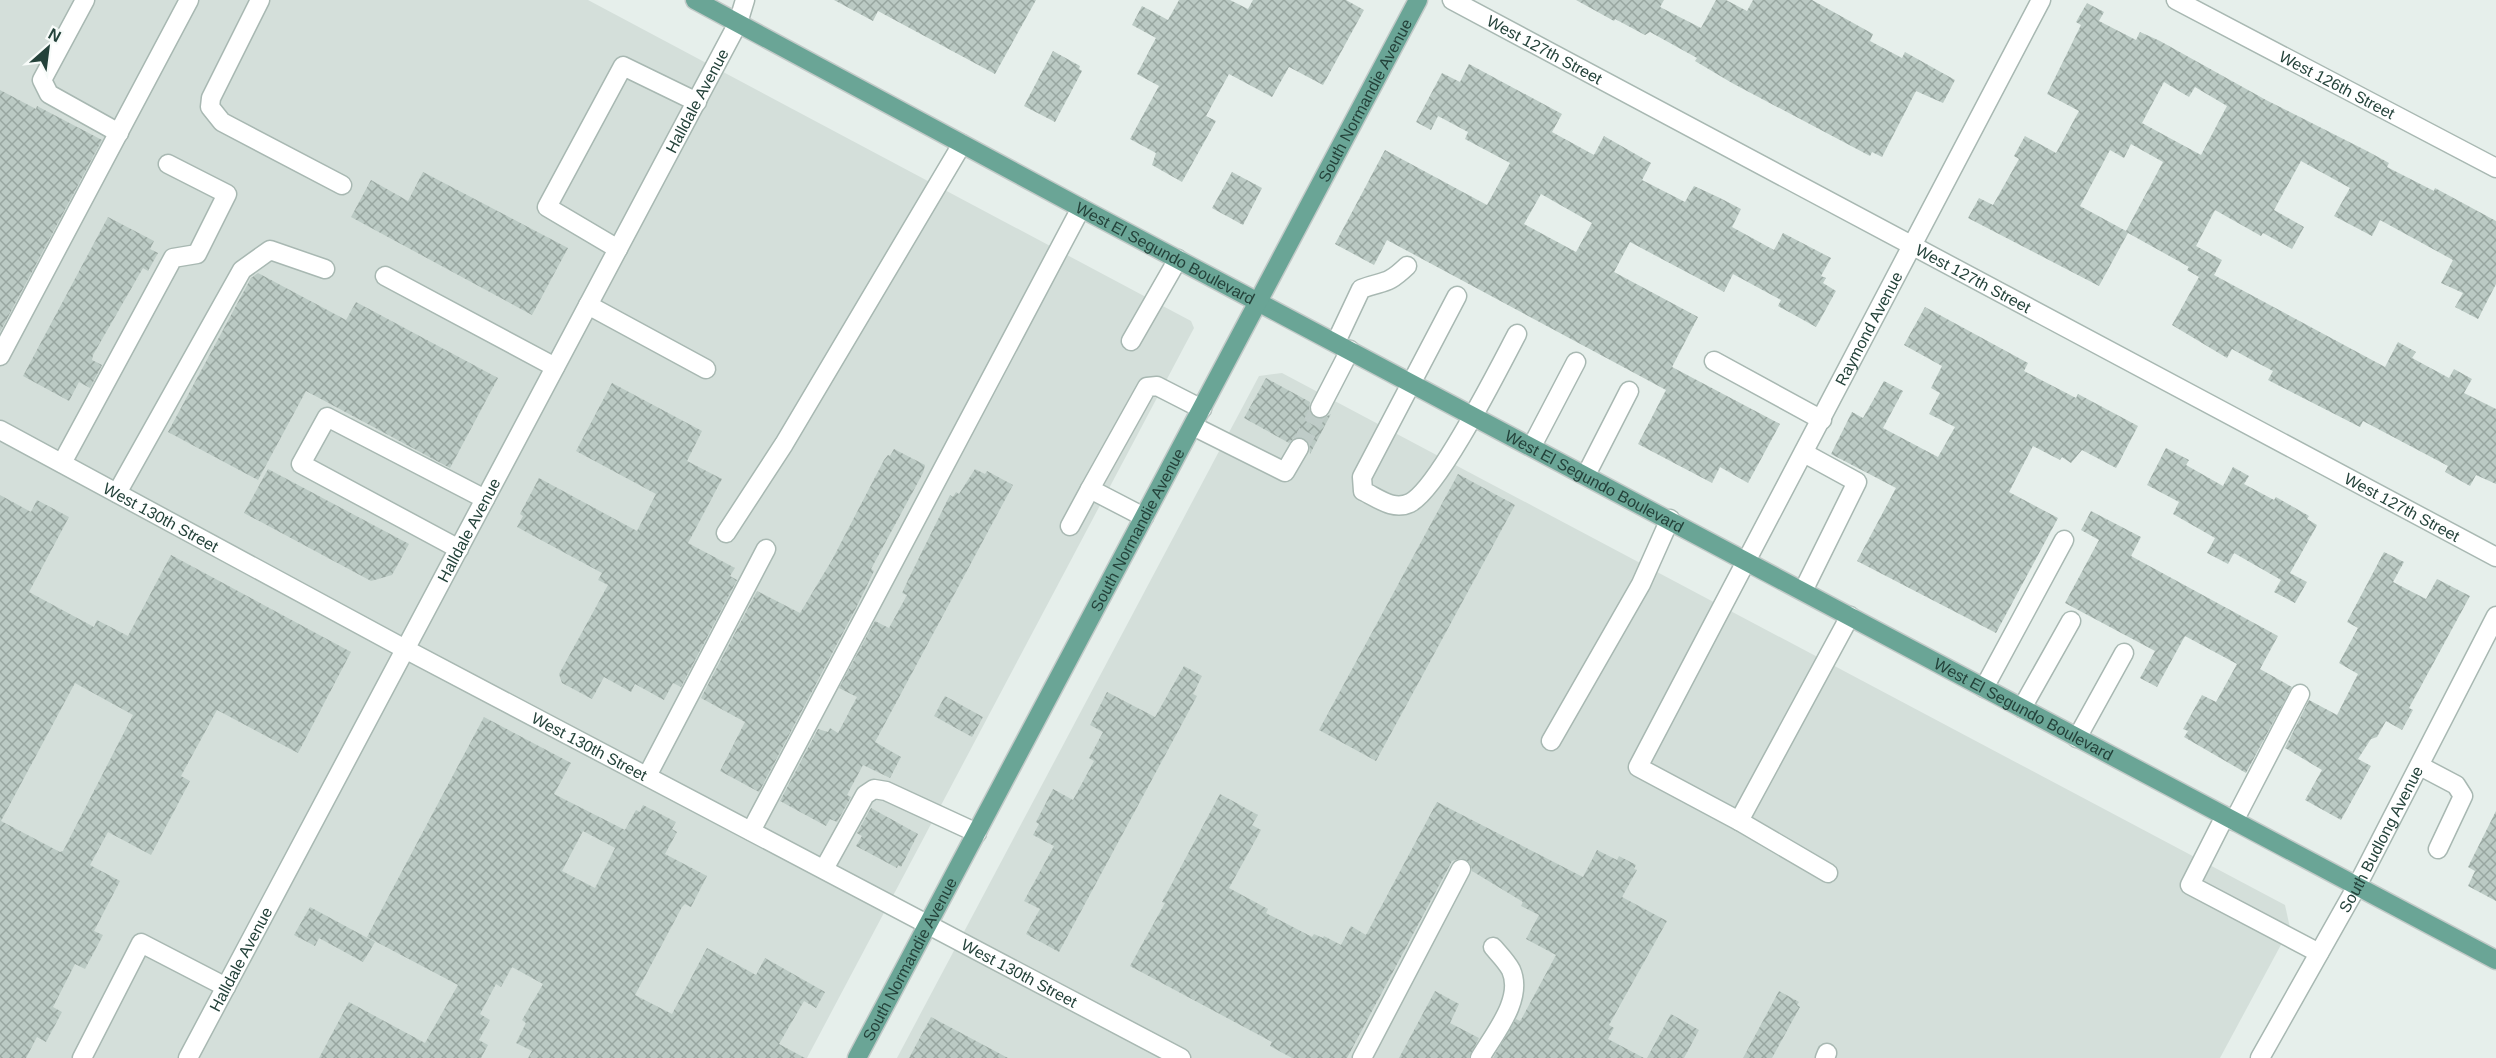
<svg xmlns="http://www.w3.org/2000/svg" width="2496" height="1058" font-family="Helvetica,sans-serif">
<style>
.built{fill:#d4dfda}
.building{fill:url(#building-cross-hatch);fill-rule:evenodd}
.lines{fill:none;stroke-linecap:round;stroke-linejoin:round}
.minor-tunnel{stroke:#bfccc8;stroke-width:18;stroke-dasharray:18 9;stroke-linecap:butt}
.minor-casing{stroke:#a8b8b2;stroke-width:21}
.major-casing{stroke:#c2cac8;stroke-width:21}
.minor{stroke:#fff;stroke-width:18}
.major{stroke:#6aa596;stroke-width:18}
.labels{text-anchor:middle;stroke-width:4.5;stroke-linejoin:round;paint-order:stroke}
.street-label{font-size:16px;fill:#24423a;stroke:#f7fbf9}
</style>
<defs>
<pattern id="building-cross-hatch" width="8" height="8" patternUnits="userSpaceOnUse" patternTransform="scale(1.5)"><rect width="8" height="8" fill="#bbcac4"/><path d="M0 0l8 8M0 8l8-8" fill="none" stroke="#98a6a0"/></pattern>
</defs>
<rect width="100%" height="100%" fill="#e6efeb"/>
<!-- built -->
<g class="built">
<path d="M0,0H588L1191,321L1194,328L807,1058H0Z"/>
<path d="M1282,373L2285,905L2290,928L2220,1058H897L1259,376Z"/>
</g>
<!-- building -->
<g class="building">
<path d="M834,0H1036L995,74L878,11L873,21Z"/>
<path d="M1179,0H1230L1248,9L1253,0H1346L1364,10L1323,85L1289,67L1272,97L1229,74L1206,116L1216,121L1182,182L1152,165L1156,153L1130,139L1159,86L1137,74L1156,38L1132,25L1142,6L1168,20Z"/>
<path d="M1576,0H1664L1660,7L1701,28L1716,0H1726L1747,11L1753,0H1812L1873,34L1870,41L1902,58L1905,52L1955,80L1943,103L1916,91L1882,157L1872,152L1870,156L1732,83L1695,61L1697,58L1650,32L1645,35L1615,19L1614,21Z"/>
<path d="M2087,3L2104,12L2099,21L2136,40L2140,32L2160,41L2266,100L2369,152L2389,163L2387,167L2434,191L2435,188L2496,221V284L2478,319L2455,307L2463,293L2441,283L2453,260L2380,220L2372,236L2334,216L2350,188L2301,161L2274,210L2304,227L2292,249L2263,233L2261,236L2215,210L2196,246L2222,260L2214,275L2385,367L2398,342L2416,352L2412,358L2449,378L2454,369L2472,379L2464,393L2496,409V484L2476,475L2470,486L2445,472L2448,466L2363,421L2360,427L2268,380L2273,371L2250,359L2232,349L2227,358L2172,325L2199,277L2187,270L2189,267L2128,233L2099,286L1968,218L1979,198L1993,205L2019,159L2014,156L2025,136L2056,153L2079,111L2047,94L2081,25L2076,22ZM2164,82L2189,97L2195,87L2227,106L2201,155L2142,123ZM2131,144L2163,162L2126,231L2080,206L2110,150L2124,158Z"/>
<path d="M1053,51L1080,66L1079,69L1082,71L1055,122L1024,106Z"/>
<path d="M1469,64L1562,114L1552,132L1594,155L1604,136L1651,163L1642,180L1685,202L1694,186L1720,198L1741,209L1732,227L1774,250L1783,233L1831,258L1821,276L1826,278L1823,283L1836,291L1816,327L1778,306L1781,300L1733,274L1724,292L1630,242L1614,272L1698,317L1672,367L1780,424L1748,483L1720,467L1712,483L1638,444L1666,390L1387,240L1374,265L1335,244L1385,150L1487,205L1510,163L1465,139L1468,132L1438,116L1431,130L1416,122L1442,73L1460,82ZM1541,194L1592,223L1576,252L1524,224Z"/>
<path d="M0,90L36,109L37,106L102,140L0,332Z"/>
<path d="M423,172L568,248L532,315L351,217L371,180L408,201Z"/>
<path d="M1232,172L1262,188L1243,225L1212,208Z"/>
<path d="M108,217L154,241L150,249L158,253L148,271L143,268L93,355L92,360L102,365L90,388L79,382L69,401L23,376Z"/>
<path d="M258,273L346,320L356,302L498,378L450,468L306,391L258,480L168,432L251,278Z"/>
<path d="M1925,307L2028,363L2024,371L2076,398L2078,394L2138,426L2116,468L2082,450L2071,463L2062,457L2060,460L2033,446L2009,492L2058,518L1996,633L1857,561L1896,488L1831,454L1852,412L1863,418L1884,381L1903,391L1883,428L1938,457L1955,427L1929,414L1940,393L1931,388L1942,366L1904,345Z"/>
<path d="M1266,378L1310,402L1309,409L1314,418L1321,419L1331,414L1310,454L1309,443L1304,438H1294L1289,443L1244,418Z"/>
<path d="M612,383L702,431L687,461L722,479L688,543L735,568L730,576L737,580L681,687L673,683L664,700L635,684L631,692L604,677L592,699L562,683L559,674L608,585L598,580L602,573L517,527L523,516L520,514L539,478L637,531L656,494L576,451Z"/>
<path d="M2166,448L2189,460L2186,465L2223,486L2233,467L2249,476L2244,484L2274,500L2276,497L2309,516L2307,519L2317,525L2315,529L2290,573L2307,582L2295,603L2274,592L2281,580L2234,553L2228,564L2207,553L2215,538L2173,514L2179,502L2147,485Z"/>
<path d="M894,449L925,465L923,473L871,569L874,571L856,608L759,792L720,771L745,722L701,698L757,591L800,613L832,560L884,460L888,455L890,456Z"/>
<path d="M268,469L409,544L392,575L371,581L244,513Z"/>
<path d="M975,469L985,474L987,471L1013,485L875,742L901,757L890,778L863,765L847,795L851,797L837,822L830,819L826,826L780,801L818,729L828,732L830,728L838,733L857,697L839,688L875,621L889,628L907,595L902,593L908,580L950,495L953,497L956,492L959,494Z"/>
<path d="M1458,474L1515,505L1376,761L1319,730Z"/>
<path d="M0,495L31,512L37,500L69,517L29,592L94,627L97,620L128,636L171,555L351,652L298,753L217,710L181,776L190,781L151,855L108,832L90,865L120,881L94,931L103,935L85,969L75,964L53,1007L62,1012L46,1042L37,1037L26,1058H0ZM75,683L133,715L63,851L60,852L1,821Z"/>
<path d="M2091,511L2141,537L2131,556L2278,636L2260,669L2292,687L2246,773L2184,737L2188,731L2183,729L2202,695L2216,702L2237,664L2185,636L2157,687L2140,678L2155,651L2065,603L2099,540L2081,530Z"/>
<path d="M2384,552L2404,562L2393,582L2426,599L2437,579L2470,596L2409,708L2413,710L2402,730L2386,721L2377,737L2371,739L2358,759L2371,766L2341,820L2305,800L2322,770L2285,748L2309,700L2337,715L2358,674L2339,663L2358,628L2347,622Z"/>
<path d="M1184,666L1202,676L1193,694L1197,696L1059,952L1026,934L1040,909L1024,901L1054,846L1033,835L1039,824L1036,822L1053,789L1073,800L1094,761L1089,758L1103,732L1090,725L1107,692L1155,717Z"/>
<path d="M945,696L983,717L972,737L934,716Z"/>
<path d="M484,717L571,763L554,794L625,830L636,810L640,812L643,805L676,822L672,829L677,832L665,854L707,876L691,907L685,904L682,907L635,995L672,1014L707,948L756,975L765,958L825,992L816,1008L804,1001L779,1044L805,1058H528L532,1051L516,1043L526,1023L522,1020L543,984L512,967L501,987L496,984L480,1014L490,1020L479,1040L488,1045L481,1058H319L349,1002L425,1043L458,985L367,937ZM583,831L615,848L595,888L562,871Z"/>
<path d="M1220,794L1258,815L1252,825L1261,830L1229,888L1268,909L1266,913L1312,937L1314,934L1323,938L1324,936L1341,945L1351,926L1366,935L1437,802L1583,877L1597,850L1617,860L1619,856L1636,865L1634,869L1637,870L1622,897L1667,921L1609,1025L1614,1028L1608,1039L1644,1058H1493L1516,1019L1520,1021L1522,1018L1556,955L1526,939L1539,915L1521,906L1523,902L1472,871L1470,863L1461,858L1452,861L1347,1058H1292L1270,1046L1272,1042L1130,966L1165,903L1162,902Z"/>
<path d="M871,808L918,834L901,867L898,865L897,868L856,846L862,836L857,833Z"/>
<path d="M2496,811V901L2468,886L2475,871L2468,867Z"/>
<path d="M310,907L375,942L363,962L319,938L315,946L294,935Z"/>
<path d="M1435,991L1459,1004L1450,1023L1479,1038L1469,1058H1399Z"/>
<path d="M1779,991L1799,1002L1797,1005L1800,1007L1772,1058H1743Z"/>
<path d="M1671,1014L1699,1030L1684,1058H1647Z"/>
<path d="M931,1017L1008,1058H909Z"/>
</g>
<g class="lines">
<!-- minor-tunnel -->
<path class="minor-tunnel" d="M1299,448L1320,408"/>
<!-- minor casing -->
<g class="minor-casing">
<g id="minor">
<path d="M85,0L42,80L49,94L119,133"/>
<path d="M260,0L211,98L210,107L222,122L342,185"/>
<path id="s1" d="M1452,0L2496,557"/>
<path id="s2" d="M2176,0L2496,168"/>
<path d="M618,249L547,207L623,66L697,102"/>
<path d="M385,276L555,367"/>
<path d="M1457,296L1362,477L1363,491C1378,498 1393,511 1410,503C1439,488 1499,368 1517,334"/>
<path d="M588,305L706,369"/>
<path d="M1131,341L1178,259"/>
<path d="M1336,342L1361,289C1385,280 1386,286 1407,266"/>
<path d="M0,356L189,0"/>
<path d="M1714,361L1822,420"/>
<path d="M1320,408L1350,350"/>
<path d="M1193,426L1285,472L1299,448"/>
<path id="s3" d="M0,430L405,649L1181,1058"/>
<path d="M1532,446L1576,362"/>
<path d="M62,463L173,258L197,254L227,194L168,164"/>
<path d="M1586,475L1629,391"/>
<path d="M117,493L242,270L270,250L325,269"/>
<path d="M1144,517L1090,489L1147,387L1157,386L1202,409"/>
<path d="M1070,526L1090,489"/>
<path d="M726,533L784,444L962,144"/>
<path d="M459,549L301,464L327,417L485,499"/>
<path d="M1803,591L1857,482L1804,453"/>
<path id="s4" d="M1850,616L1739,821L1638,767L2041,0"/>
<path d="M1984,688L2064,540"/>
<path d="M2022,708L2071,621"/>
<path d="M2077,738L2124,653"/>
<path d="M1551,741L1641,584L1670,519"/>
<path d="M2420,766L2456,785L2463,796L2438,849"/>
<path d="M647,776L766,549"/>
<path d="M2225,816L2190,885L2319,953"/>
<path d="M1739,821L1828,873"/>
<path d="M2234,821L2300,694"/>
<path d="M751,831L1081,208"/>
<path d="M824,869L865,795L874,789L886,791L977,833"/>
<path d="M82,1058L141,943L226,987"/>
<path id="s5" d="M188,1058L738,23L745,0"/>
<path d="M1362,1058L1461,869"/>
<path d="M1480,1058C1494,1034 1524,999 1511,970C1507,962 1499,954 1493,947"/>
<path d="M1825,1058L1827,1053"/>
<path id="s6" d="M2260,1058L2357,886L2496,616"/>
</g>
</g>
<!-- major casing -->
<g class="major-casing">
<g id="major">
<path id="s7" d="M695,0L1081,208L2496,960"/>
<path id="s8" d="M857,1058L1418,0"/>
</g>
</g>
<!-- minor -->
<use href="#minor" class="minor"/>
<!-- major -->
<use href="#major" class="major"/>
</g>
<g class="labels">
<!-- street labels -->
<g class="street-label">
<text dy="6" stroke="none"><textPath href="#s1" startOffset="105">West 127th Street</textPath></text>
<text dy="6" stroke="none"><textPath href="#s2" startOffset="182">West 126th Street</textPath></text>
<text dy="6" stroke="none"><textPath href="#s8" startOffset="1084">South Normandie Avenue</textPath></text>
<text dy="6" stroke="none"><textPath href="#s5" startOffset="1084">Halldale Avenue</textPath></text>
<text dy="6" stroke="none"><textPath href="#s7" startOffset="534">West El Segundo Boulevard</textPath></text>
<text dy="6" stroke="none"><textPath href="#s1" startOffset="591">West 127th Street</textPath></text>
<text dy="6" stroke="none"><textPath href="#s4" startOffset="843">Raymond Avenue</textPath></text>
<text dy="6" stroke="none"><textPath href="#s7" startOffset="1020">West El Segundo Boulevard</textPath></text>
<text dy="6" stroke="none"><textPath href="#s1" startOffset="1077">West 127th Street</textPath></text>
<text dy="6" stroke="none"><textPath href="#s3" startOffset="183">West 130th Street</textPath></text>
<text dy="6" stroke="none"><textPath href="#s8" startOffset="598">South Normandie Avenue</textPath></text>
<text dy="6" stroke="none"><textPath href="#s5" startOffset="598">Halldale Avenue</textPath></text>
<text dy="6" stroke="none"><textPath href="#s7" startOffset="1506">West El Segundo Boulevard</textPath></text>
<text dy="6" stroke="none"><textPath href="#s3" startOffset="669">West 130th Street</textPath></text>
<text dy="6" stroke="none"><textPath href="#s6" startOffset="250">South Budlong Avenue</textPath></text>
<text dy="6" stroke="none"><textPath href="#s5" startOffset="112">Halldale Avenue</textPath></text>
<text dy="6" stroke="none"><textPath href="#s8" startOffset="112">South Normandie Avenue</textPath></text>
<text dy="6" stroke="none"><textPath href="#s3" startOffset="1155">West 130th Street</textPath></text>
</g>
</g>
<!-- north arrow -->
<g transform="translate(48 48) rotate(28)" stroke="#f7fbf9" stroke-width="4.5" paint-order="stroke">
<path d="M0-4.5L10 22L0 15L-10 22Z" fill="#24423a"/>
<text y="-9" font-size="16" font-weight="bold" text-anchor="middle" fill="#24423a">N</text>
</g>
</svg>
